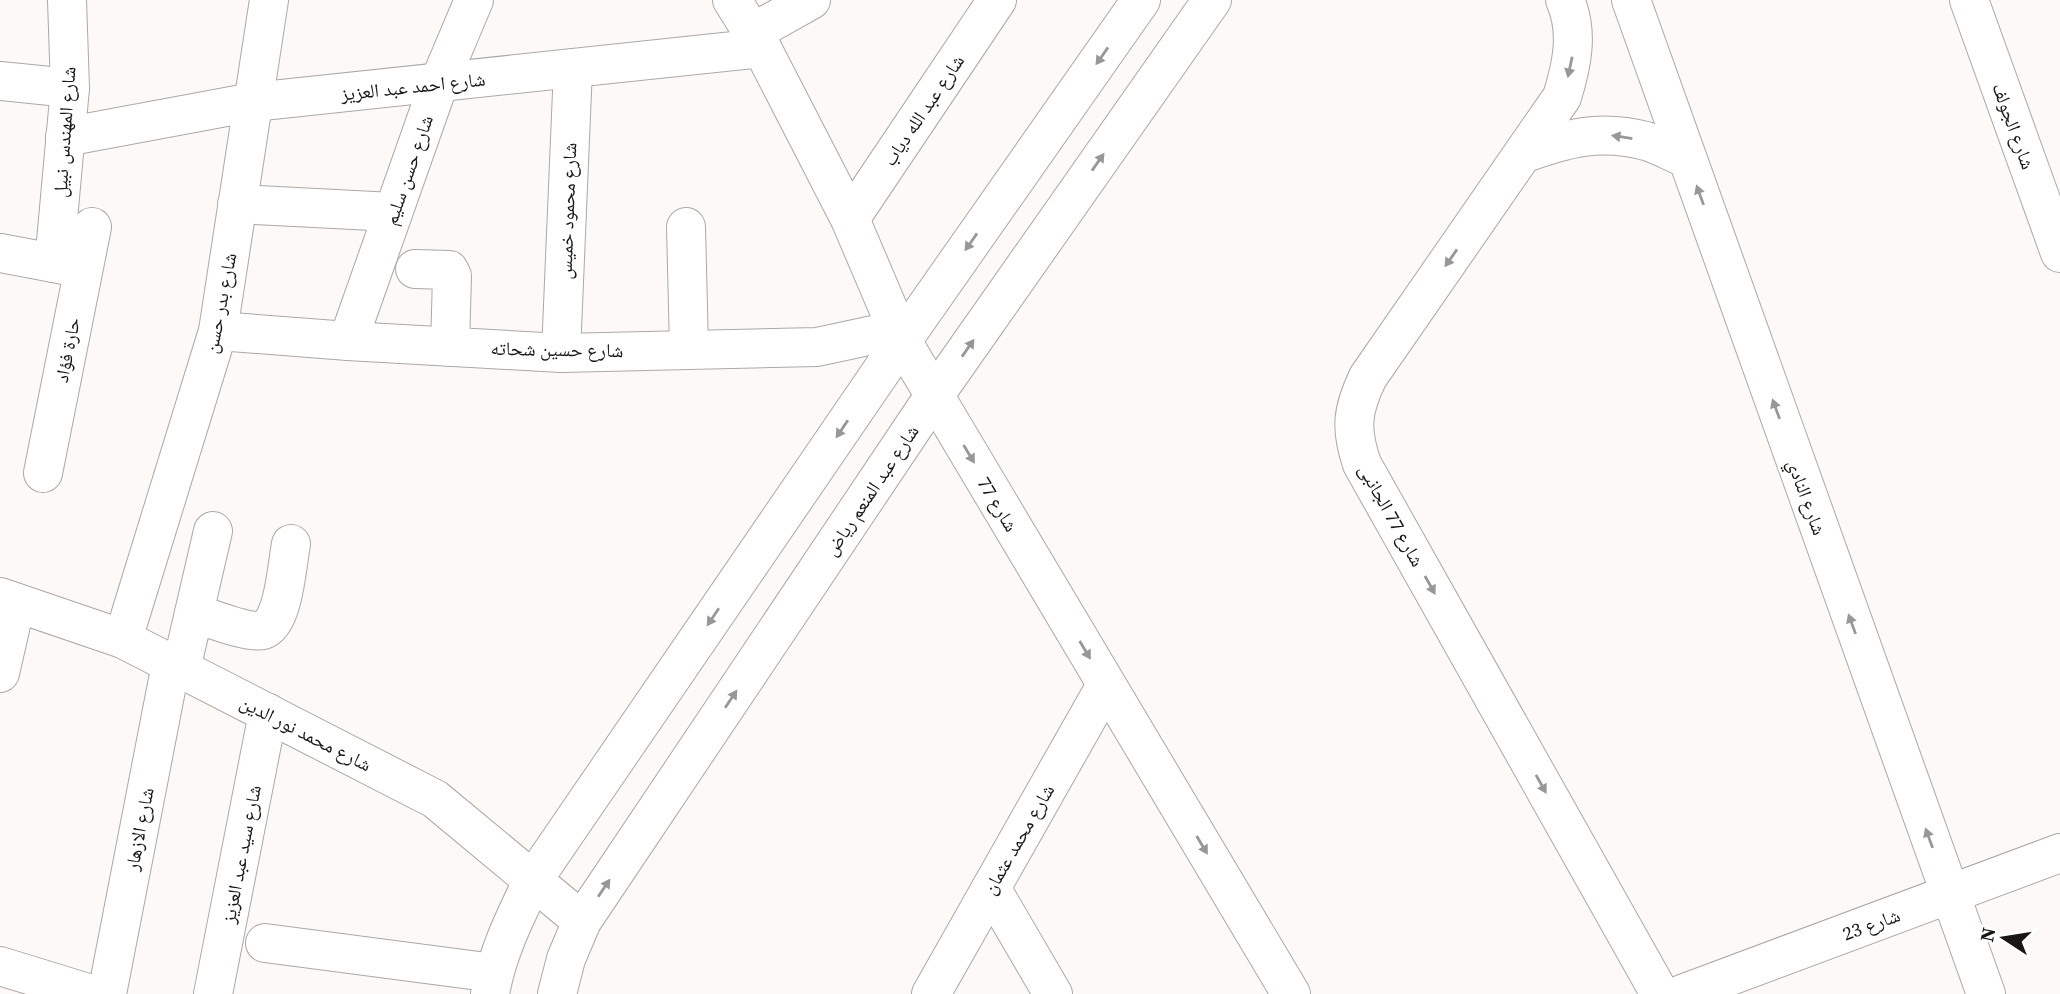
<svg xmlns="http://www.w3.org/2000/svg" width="2060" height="994" font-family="'Source Serif 4','Noto Naskh Arabic',serif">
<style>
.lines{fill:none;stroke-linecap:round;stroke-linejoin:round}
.minor-casing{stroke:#aca8a5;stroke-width:40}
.minor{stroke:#fff;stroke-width:38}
.oneway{fill:#989796}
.labels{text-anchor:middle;stroke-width:5;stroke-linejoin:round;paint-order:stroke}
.street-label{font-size:19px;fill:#191716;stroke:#fff}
</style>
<rect width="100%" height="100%" fill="#fdf9f6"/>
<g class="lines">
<!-- minor casing -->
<g class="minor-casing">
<g id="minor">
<path d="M732,0L762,48L850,219L902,341L1291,994"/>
<path d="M1565,0C1579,32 1572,65 1562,97L1368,377C1352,410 1350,429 1362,464L1660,994"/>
<path d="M1631,0L1986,994"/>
<path d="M1969,0L2060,253"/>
<path d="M752,33L811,0"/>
<path d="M0,81L70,88"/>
<path d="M65,137L253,102L762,48"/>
<path d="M1523,154C1566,138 1600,129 1646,141C1660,145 1673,153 1686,158"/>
<path d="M237,204L393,212"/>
<path d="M850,219L997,0"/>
<path d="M686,227L689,348"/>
<path d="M0,253L80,268"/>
<path d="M54,263L70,88L67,0"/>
<path d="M415,269L449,270L452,276L450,347"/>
<path d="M218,331L348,341L561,353L817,347L896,330"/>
<path d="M348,341L439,83L474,0"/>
<path d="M561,353L573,68"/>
<path d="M43,473L92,227"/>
<path d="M0,597L123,639L435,799L582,921"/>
<path d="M194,613C209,618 249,634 263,630C284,623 287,564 291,544"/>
<path d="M123,639L218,331L269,0"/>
<path d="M181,669L213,531"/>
<path d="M0,673L16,603"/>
<path d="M991,888L1053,994"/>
<path d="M265,943L494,973"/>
<path d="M0,966L91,994"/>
<path d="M107,994L171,664"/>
<path d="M213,994L268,713"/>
<path d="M490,994C497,953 515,917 533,880L902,341L1141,0"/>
<path d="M557,994L566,959L582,921L934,396L1212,0"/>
<path d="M931,994L1106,685"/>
<path d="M1682,994L2060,853"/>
</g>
</g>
<!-- minor -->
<use href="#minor" class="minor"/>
</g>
<!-- one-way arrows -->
<defs><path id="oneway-solid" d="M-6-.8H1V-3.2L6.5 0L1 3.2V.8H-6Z" transform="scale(1.75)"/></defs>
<g class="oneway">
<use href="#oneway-solid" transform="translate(1102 56) rotate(125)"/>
<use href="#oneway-solid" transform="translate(1570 67) rotate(102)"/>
<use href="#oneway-solid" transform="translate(1622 137) rotate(-171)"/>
<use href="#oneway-solid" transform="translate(1098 162) rotate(-55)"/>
<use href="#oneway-solid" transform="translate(1700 195) rotate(-110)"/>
<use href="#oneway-solid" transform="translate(971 242) rotate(125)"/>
<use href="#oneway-solid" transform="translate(1451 258) rotate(125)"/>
<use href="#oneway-solid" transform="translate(968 348) rotate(-55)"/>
<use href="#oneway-solid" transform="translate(1776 409) rotate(-110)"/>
<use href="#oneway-solid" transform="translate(842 429) rotate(124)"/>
<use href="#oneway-solid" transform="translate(969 454) rotate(59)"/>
<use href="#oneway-solid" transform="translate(1430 585) rotate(61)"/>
<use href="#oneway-solid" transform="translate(713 617) rotate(124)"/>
<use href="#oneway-solid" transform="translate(1852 624) rotate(-110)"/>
<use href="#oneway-solid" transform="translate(1085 650) rotate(59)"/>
<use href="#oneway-solid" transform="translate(731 699) rotate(-56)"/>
<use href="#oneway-solid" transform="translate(1541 784) rotate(61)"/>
<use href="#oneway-solid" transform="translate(1929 838) rotate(-110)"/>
<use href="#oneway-solid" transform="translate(1202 845) rotate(59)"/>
<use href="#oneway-solid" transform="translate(604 888) rotate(-56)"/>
</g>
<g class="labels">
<!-- street labels -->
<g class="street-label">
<text transform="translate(413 86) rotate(-6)" y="7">شارع احمد عبد العزيز</text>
<text transform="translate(923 110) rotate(-56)" y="7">شارع عبد الله دياب</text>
<text transform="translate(2014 126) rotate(70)" y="7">شارع الجولف</text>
<text transform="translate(64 132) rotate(-86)" y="7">شارع المهندس نبيل</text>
<text transform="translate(408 170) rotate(-71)" y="7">شارع حسن سليم</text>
<text transform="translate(567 211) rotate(-88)" y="7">شارع محمود خميس</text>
<text transform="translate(220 303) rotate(-79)" y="7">شارع بدر حسن</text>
<text transform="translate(557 349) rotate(1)" y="7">شارع حسين شحاته</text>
<text transform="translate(67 350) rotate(-79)" y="7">حارة فؤاد</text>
<text transform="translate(871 490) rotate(-56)" y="7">شارع عبد المنعم رياض</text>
<text transform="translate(1807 497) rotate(70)" y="7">شارع النادي</text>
<text transform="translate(998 504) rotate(59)" y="7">شارع 77</text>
<text transform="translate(1392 515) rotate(61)" y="7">شارع 77 الجانبى</text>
<text transform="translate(306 733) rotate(27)" y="7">شارع محمد نور الدين</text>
<text transform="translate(139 829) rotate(-79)" y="7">شارع الازهار</text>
<text transform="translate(1018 839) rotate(-60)" y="7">شارع محمد عثمان</text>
<text transform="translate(241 854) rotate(-79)" y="7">شارع سيد عبد العزيز</text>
<text transform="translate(1871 924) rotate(-20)" y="7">شارع 23</text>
</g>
</g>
<!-- north arrow -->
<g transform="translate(2004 938) rotate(282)" stroke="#ffffff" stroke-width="5" paint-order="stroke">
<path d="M0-5L12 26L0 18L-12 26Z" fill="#191716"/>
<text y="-10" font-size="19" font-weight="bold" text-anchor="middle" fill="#191716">N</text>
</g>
</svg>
